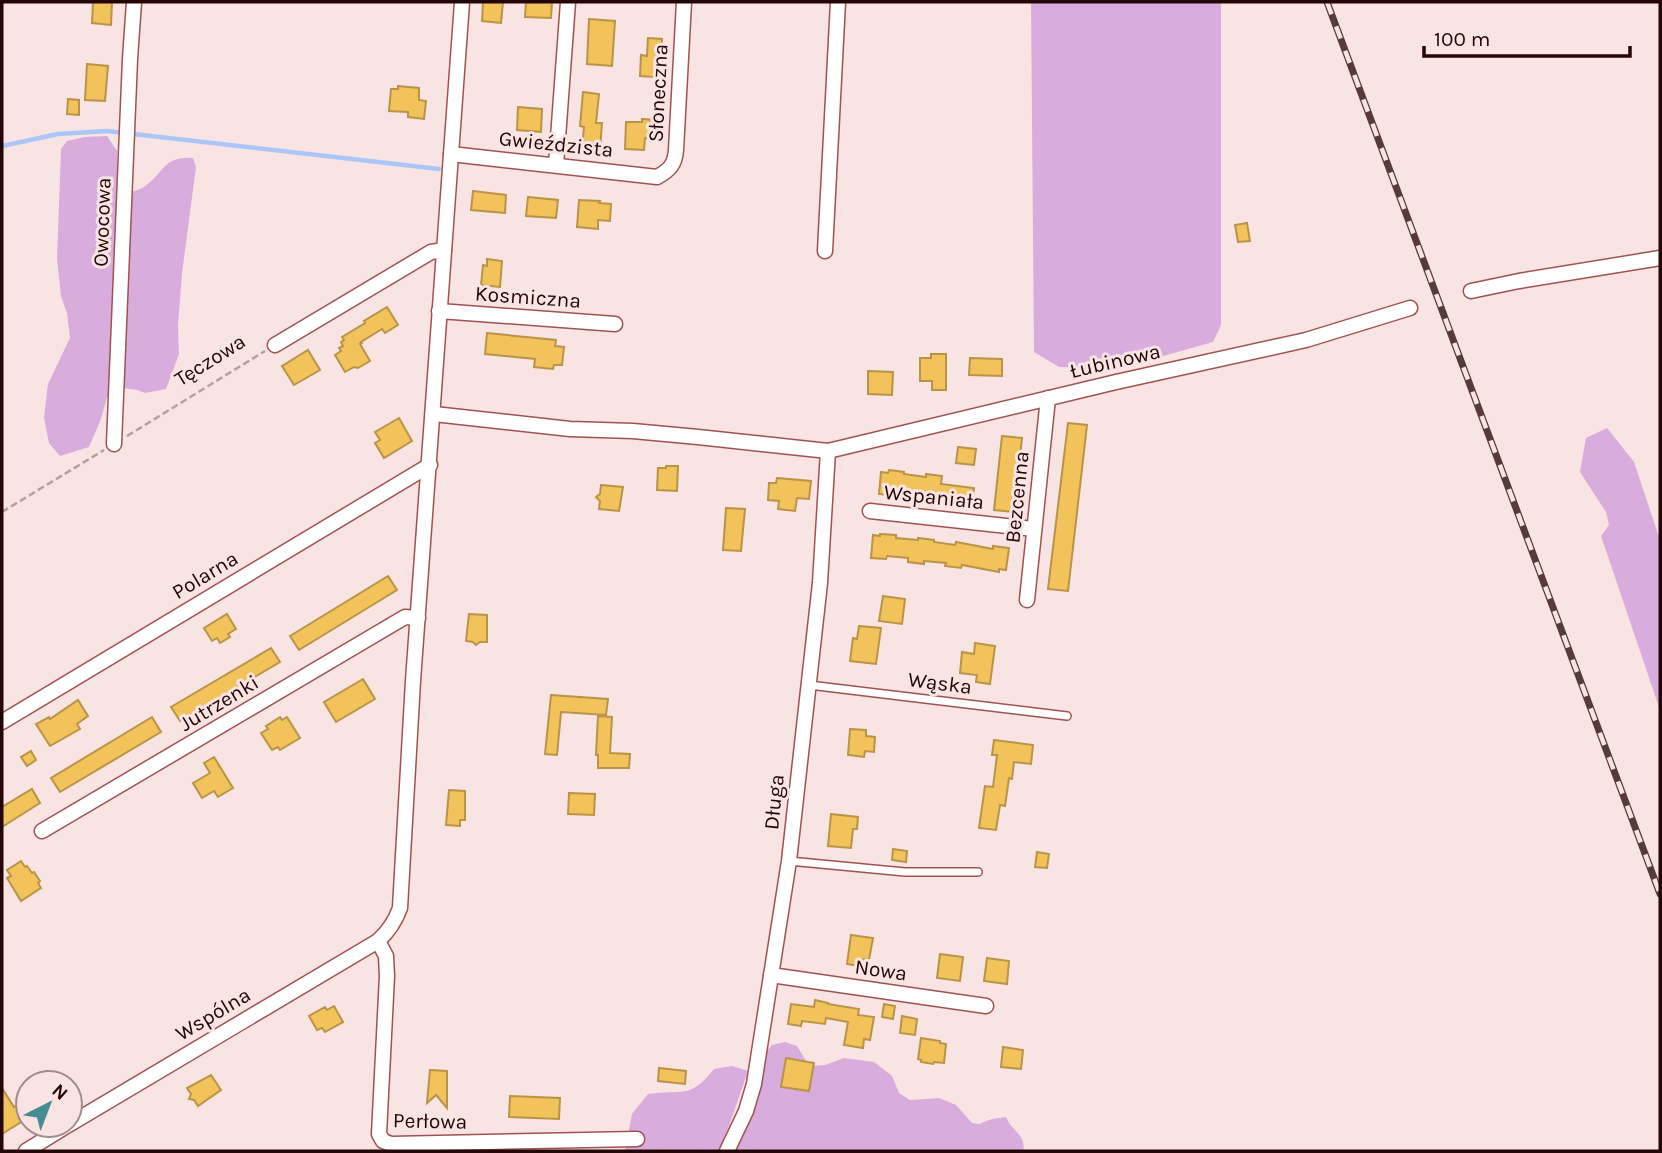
<svg xmlns="http://www.w3.org/2000/svg" width="1662" height="1153" font-family="Karla,sans-serif">
<style>
.green{fill:#d8acdc}
.lines{fill:none;stroke-linecap:round;stroke-linejoin:round}
.stream{stroke:#abc6f9;stroke-width:4.5}
.building{fill:#f2c25b;stroke:#b99447;stroke-width:2}
.service-casing{stroke:#a1524f;stroke-width:10}
.minor-casing{stroke:#a1524f;stroke-width:17}
.path{stroke:#b69f9f;stroke-width:2.5;stroke-dasharray:7 3.5;stroke-linecap:butt}
.service{stroke:#fff;stroke-width:7}
.minor{stroke:#fff;stroke-width:14}
.rail-casing{stroke:#573b3b;stroke-width:7}
.rail{stroke:#f8e4e3;stroke-width:4.5;stroke-dasharray:13;stroke-linecap:butt}
.labels{text-anchor:middle;stroke-width:6;stroke-linejoin:round;paint-order:stroke}
.street-label{font-size:21px;fill:#240606;stroke:#f8e4e3}
</style>
<rect width="100%" height="100%" fill="#f8e4e3"/>
<!-- green -->
<g class="green">
<path d="M1031,2H1221V325L1213,342L1149,360L1096,368L1059,367L1034,352Z"/>
<path d="M107,136L117,151V185L128,193C133,191 139,190 144,187C164,174 162,156 193,158L196,167L182,273L178,325L179,354L166,389L145,393L137,390L123,388L107,397L101,419L89,447L60,456L49,443L44,418L48,384L70,338L67,313L61,296L57,259L61,149L67,141L85,137Z"/>
<path d="M1607,428L1634,462L1660,540V710L1601,536L1609,525L1606,512L1580,472L1586,438Z"/>
<path d="M785,1042L797,1046L806,1061L813,1066L825,1065L844,1058L874,1062L892,1076L899,1093L910,1100L939,1098L956,1105L972,1123L979,1124L992,1119L1006,1117C1011,1131 1027,1135 1023,1151H734L757,1103L766,1052L772,1045Z"/>
<path d="M732,1066L748,1071L729,1126L718,1151H625L632,1114L648,1094C683,1089 689,1100 714,1069Z"/>
</g>
<g class="lines">
<!-- stream -->
<path class="stream" d="M2,146L58,134L107,131L439,169"/>
</g>
<!-- building -->
<g class="building">
<path d="M93,2H112L111,25L92,23Z"/>
<path d="M483,2H503L501,23L482,21Z"/>
<path d="M526,2H552L551,18L525,17Z"/>
<path d="M589,19L615,21L612,66L587,64Z"/>
<path d="M648,38L662,39L660,73H654V77L640,76L641,55L647,56Z"/>
<path d="M87,64L108,66L105,101L85,100Z"/>
<path d="M398,86L419,88V100L426,101L424,119L408,117V112L389,111L391,89H398Z"/>
<path d="M583,92L599,94L596,123H602L600,150L582,148L584,127L580,126Z"/>
<path d="M68,99L79,100V115L67,114Z"/>
<path d="M518,107L542,109L541,132L517,130Z"/>
<path d="M642,119L657,120L656,139L645,138L644,150L625,149L626,122H642Z"/>
<path d="M473,191L506,195L505,213L471,210Z"/>
<path d="M528,197L558,200L556,218L526,216Z"/>
<path d="M579,200L600,201L599,203L611,204L610,221L598,220V229L577,227Z"/>
<path d="M1247,223L1250,241L1238,242L1235,225Z"/>
<path d="M487,259L502,261L500,287L481,285L483,265L487,266Z"/>
<path d="M387,307L398,325L385,333L382,329L361,342L362,343L360,344L370,361L358,368L354,367L345,372L335,355L341,351L339,348L343,346L341,342L344,340L342,337L365,323L364,321Z"/>
<path d="M487,333L556,340L555,346L564,347L562,365H554L553,369L534,367L535,359L485,354Z"/>
<path d="M308,350L320,370L294,385L282,366Z"/>
<path d="M931,354H946V390H932V381H920V358H931Z"/>
<path d="M970,358L1002,359V376L969,375Z"/>
<path d="M868,371L893,372L892,395L868,394Z"/>
<path d="M399,418L412,441L384,458L375,443L380,440L375,432Z"/>
<path d="M1068,423L1087,425L1068,591L1048,589Z"/>
<path d="M1002,436L1022,438L1014,512L994,510Z"/>
<path d="M958,447L976,449L974,465L956,463Z"/>
<path d="M666,466H678L677,491L657,490L658,468H666Z"/>
<path d="M889,470L904,472V474L926,477V474L942,476L941,484L974,488L972,504L932,497V500L895,493L894,496L879,494L881,472L888,473Z"/>
<path d="M777,478L811,481L809,499L797,498L795,511L778,509L779,501L768,500L769,483H776Z"/>
<path d="M601,485L623,487L619,511L599,509L600,501L596,497L600,494Z"/>
<path d="M726,508L745,509L741,551L723,550Z"/>
<path d="M880,534L896,535V538L918,540V538L934,540V542L955,545L956,542L993,549V546L1009,548L1006,570L999,569V572L962,565L961,568L945,566L946,563L924,561V564L908,562V558L887,556L886,559L871,558L873,535L880,536Z"/>
<path d="M388,576L397,590L299,650L290,636Z"/>
<path d="M883,596L905,599L902,624L879,621Z"/>
<path d="M227,614L236,629L228,634L230,637L220,643L217,638L212,641L204,628Z"/>
<path d="M469,614L487,615V642H480L476,645L473,642L466,641Z"/>
<path d="M859,626L881,628L876,664L850,661L853,638L857,639Z"/>
<path d="M975,643L995,646L990,684L976,682L977,675L960,673L962,652L974,654Z"/>
<path d="M271,648L280,662L180,721L171,707Z"/>
<path d="M363,679L375,699L336,722L324,702Z"/>
<path d="M551,695L608,699L606,715L561,712L557,755L545,754Z"/>
<path d="M78,700L88,716L77,724L80,729L50,746L36,724L49,717L50,719Z"/>
<path d="M598,716L612,717L610,753L630,754L629,768H598V755H596Z"/>
<path d="M152,717L161,732L60,792L51,778Z"/>
<path d="M280,717L282,720L287,717L300,738L280,750L278,747L272,750L261,733L268,729L266,726Z"/>
<path d="M850,729L866,730V736L875,737L874,752L865,751L864,757L848,755Z"/>
<path d="M994,740L1033,745L1031,764L1014,762L1012,779L1009,778L1005,806L1000,805L996,830L979,828L985,786L993,787L997,755H992Z"/>
<path d="M31,751L36,760L27,766L21,757Z"/>
<path d="M214,757L233,788L218,797L214,791L202,798L193,783L210,773L204,763Z"/>
<path d="M32,789L40,803L2,827V807Z"/>
<path d="M449,790L465,791V820H460V826L446,825Z"/>
<path d="M569,793L595,794L594,815L568,814Z"/>
<path d="M831,814L858,817L857,829H853L851,848L828,846Z"/>
<path d="M893,849L907,851L906,862L892,860Z"/>
<path d="M1037,852L1049,854L1047,868L1035,867Z"/>
<path d="M21,861L25,867L27,866L32,873L34,872L40,881L38,883L41,888L21,901L7,878L11,876L7,870Z"/>
<path d="M851,935L873,938L869,960L860,959L859,966L847,964Z"/>
<path d="M940,954L963,957L960,981L937,978Z"/>
<path d="M987,958L1009,961L1007,984L984,981Z"/>
<path d="M815,1000L828,1003V1004L859,1009L858,1015L874,1017L870,1040L864,1039L863,1048L844,1045L848,1022L826,1018L825,1024L802,1021L801,1026L788,1024L791,1004L814,1007Z"/>
<path d="M884,1004L895,1006L893,1019L882,1017Z"/>
<path d="M334,1006L343,1022L325,1032L322,1028L317,1030L309,1016L325,1007L327,1010Z"/>
<path d="M902,1016L917,1019L915,1035L900,1033Z"/>
<path d="M921,1038L940,1041V1043L946,1044L944,1063L934,1062L933,1064L921,1062V1060L918,1059Z"/>
<path d="M1003,1047L1023,1050L1021,1069L1001,1067Z"/>
<path d="M786,1058L814,1063L809,1091L781,1087Z"/>
<path d="M659,1068L686,1071L685,1084L658,1081Z"/>
<path d="M430,1070L447,1071V1108L436,1095L427,1103Z"/>
<path d="M211,1075L221,1090L198,1106L194,1100L189,1099L191,1094L187,1088Z"/>
<path d="M2,1088L14,1107L17,1105L26,1119L2,1134Z"/>
<path d="M510,1096L560,1098L559,1119L509,1117Z"/>
</g>
<g class="lines">
<!-- service casing -->
<g class="service-casing">
<g id="service">
<path d="M809,685L1067,716"/>
<path d="M789,861L905,872H978"/>
</g>
</g>
<!-- minor casing -->
<g class="minor-casing">
<g id="minor">
<path d="M451,154L657,177C670,170 675,164 676,150L684,2"/>
<path d="M556,165L568,2"/>
<path d="M825,251L838,2"/>
<path d="M1471,291L1519,281L1660,258"/>
<path d="M439,311L615,324"/>
<path d="M275,345L431,252L444,250"/>
<path d="M434,414L570,429L633,431L698,437L828,451L1116,382L1306,340L1410,308"/>
<path d="M114,444L130,59L134,2"/>
<path d="M870,511L1034,529"/>
<path d="M1027,600L1048,398"/>
<path d="M2,722L430,465"/>
<path d="M42,831L405,617L418,618"/>
<path d="M378,941L386,956L387,976L379,1134L383,1141L391,1144L637,1139"/>
<path d="M771,975L986,1006"/>
<path d="M70,1124L378,941C389,931 395,922 400,908L413,681L462,2"/>
<path d="M26,1151L68,1125"/>
<path d="M727,1151L746,1111L754,1084L789,861L820,583L828,451"/>
</g>
</g>
<!-- path -->
<g class="path">
<path d="M127,436L265,351"/>
<path d="M2,512L104,450"/>
</g>
<!-- service -->
<use href="#service" class="service"/>
<!-- minor -->
<use href="#minor" class="minor"/>
<!-- rail casing -->
<g class="rail-casing">
<path id="rail" d="M1327,2L1660,894"/>
</g>
<!-- rail -->
<use href="#rail" class="rail"/>
</g>
<g class="labels">
<!-- street labels -->
<g class="street-label">
<text transform="translate(658 93) rotate(-87)" y="7">Słoneczna</text>
<text transform="translate(556 144) rotate(6)" y="7">Gwieździsta</text>
<text transform="translate(102 222) rotate(-88)" y="7">Owocowa</text>
<text transform="translate(528 297) rotate(4)" y="7">Kosmiczna</text>
<text transform="translate(210 360) rotate(-32)" y="7">Tęczowa</text>
<text transform="translate(1115 361) rotate(-13)" y="7">Łubinowa</text>
<text transform="translate(934 497) rotate(6)" y="7">Wspaniała</text>
<text transform="translate(1017 497) rotate(-84)" y="7">Bezcenna</text>
<text transform="translate(205 575) rotate(-31)" y="7">Polarna</text>
<text transform="translate(940 683) rotate(7)" y="7">Wąska</text>
<text transform="translate(219 703) rotate(-31)" y="7">Jutrzenki</text>
<text transform="translate(774 802) rotate(-84)" y="7">Długa</text>
<text transform="translate(881 970) rotate(8)" y="7">Nowa</text>
<text transform="translate(213 1014) rotate(-31)" y="7">Wspólna</text>
<text transform="translate(430 1121) rotate(1)" y="7">Perłowa</text>
</g>
</g>
<!-- border -->
<rect width="1662" height="1153" fill="none" stroke="#240606" stroke-width="7"/>
<!-- north arrow -->
<g transform="translate(49 1104) rotate(42)"><circle r="33" fill="#f8e4e3" stroke="#a38b8b" stroke-width="2"/>
<path d="M0-5L12 26L0 18L-12 26Z" fill="#458c93"/>
<text y="-10" font-size="19" font-weight="bold" text-anchor="middle" fill="#240606">N</text>
</g>
<!-- scale -->
<path d="M1424 46v10h206v-10" fill="none" stroke="#240606" stroke-width="3.5"/>
<text x="1434" y="46" font-size="21" fill="#240606" stroke="#f8e4e3" stroke-width="5" paint-order="stroke">100 m</text>
</svg>
